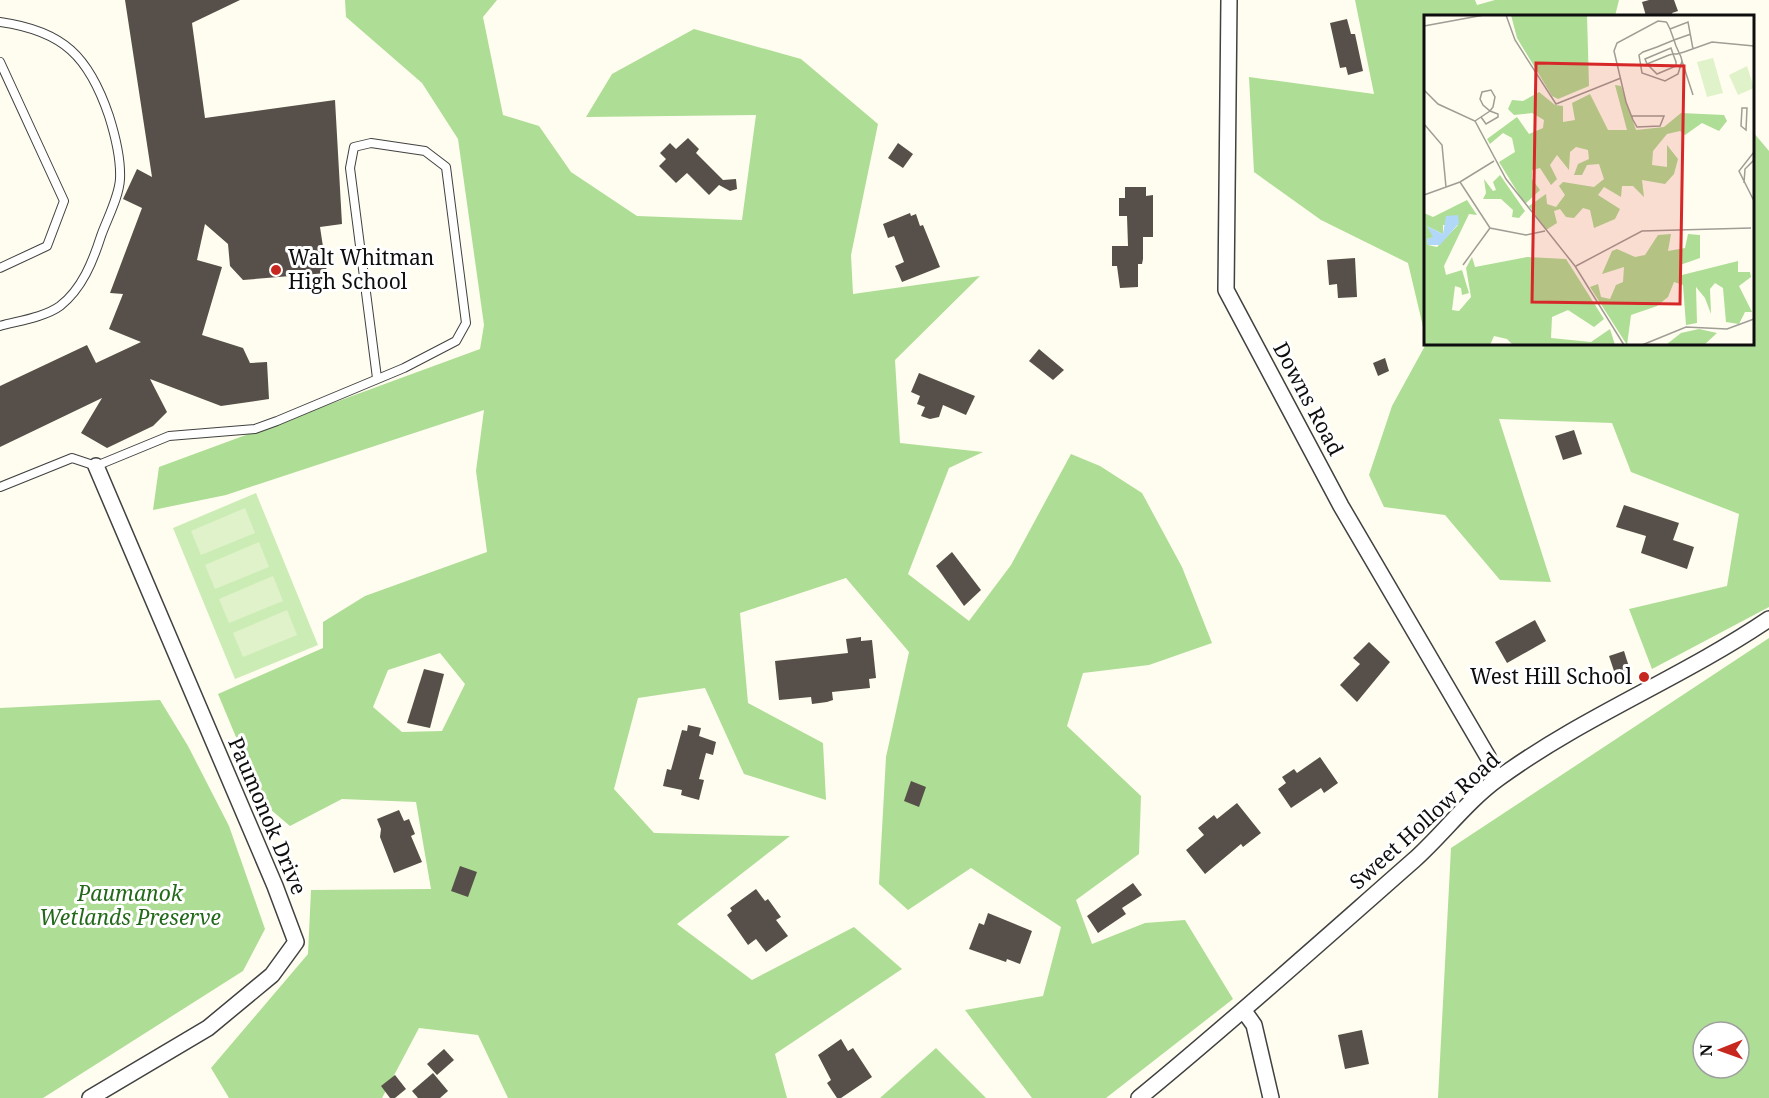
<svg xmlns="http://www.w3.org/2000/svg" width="1769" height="1098" font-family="'Noto Serif',serif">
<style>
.green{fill:#ccecb6}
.forest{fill:#aedd95;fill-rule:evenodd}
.pitch{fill:#e0f2c9}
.building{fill:#57504a}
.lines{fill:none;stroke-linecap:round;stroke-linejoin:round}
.lane-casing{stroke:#414141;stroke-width:10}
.street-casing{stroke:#414141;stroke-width:18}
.lane{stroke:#fff;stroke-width:8}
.street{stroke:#fff;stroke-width:15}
.poi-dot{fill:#c6271e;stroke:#fff;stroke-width:2}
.labels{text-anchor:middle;stroke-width:6;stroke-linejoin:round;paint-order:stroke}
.poi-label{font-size:21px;fill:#0e0e0e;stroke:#fff;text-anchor:start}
.street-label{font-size:21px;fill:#0e0e0e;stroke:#fff}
.park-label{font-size:21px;font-style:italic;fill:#23691a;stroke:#fff}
.inset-road{fill:none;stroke:#9f9d95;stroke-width:1.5}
.view{fill:#d62828;fill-opacity:0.15;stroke:#d62828;stroke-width:3}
.inset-edge{fill:none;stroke:#0e0e0e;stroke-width:3}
</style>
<rect width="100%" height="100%" fill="#fffdef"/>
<!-- green -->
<path class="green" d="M256,493L318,645L235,679L173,528Z"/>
<!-- forest -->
<g class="forest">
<path d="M345,0H497L483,17L503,115L539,126L571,172L637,216L742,220L756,115L586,117L612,74L694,29L801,59L878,124L851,255L853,294L980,276L895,360L900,443L983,452L949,468L908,574L969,621L1011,565L1071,454L1100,466L1142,493L1182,567L1212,643L1149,665L1083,673L1067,726L1141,796L1139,854L1076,900L1092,944L1145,923L1185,920L1233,999L1106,1098H1032L965,1010L1043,996L1061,927L971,868L908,910L879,884L886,757L909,652L846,578L740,613L748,703L823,743L826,800L744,774L705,688L638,698L614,789L654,833L790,836L677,924L752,980L854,927L902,969L775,1054L787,1098H508L478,1035L419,1028L382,1098H229L211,1068L308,954L311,890L431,889L416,802L342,799L290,826L264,804L218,694L323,648V622L365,596L487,552L476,471L484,410L226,495L153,510L159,467L480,349L484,325L458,139L422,83L346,17ZM440,653L465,684L442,731L402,732L373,707L388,670Z"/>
<path d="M1355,0H1475L1477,5L1495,0H1619L1615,16H1426L1425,335L1408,263L1321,220L1254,172L1249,77L1374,94Z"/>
<path d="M1753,132L1769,151V607L1652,669L1629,609L1727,586L1739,514L1631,472L1612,423L1499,419L1551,582L1500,580L1445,515L1384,507L1369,475L1392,406L1426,344H1752Z"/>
<path d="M1769,638V1098H1438L1451,848ZM1703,1032H1739V1068H1703Z"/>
<path d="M160,700L188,746L229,826L265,929L243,971L43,1098H0V708Z"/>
<path d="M936,1048L986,1098H880Z"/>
</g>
<!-- pitch -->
<g class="pitch">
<path d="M245,508L255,533L201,555L191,531Z"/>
<path d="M259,542L269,567L215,589L205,565Z"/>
<path d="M273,576L283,601L229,623L219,599Z"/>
<path d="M287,610L297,635L243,657L233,633Z"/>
</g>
<!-- building -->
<g class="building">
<path d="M125,0H240L192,23L205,118L335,100L342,224L320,227L327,273L243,280L230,266L228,244L205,224L197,260L222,267L202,335L243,348L250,363L267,362L269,399L221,406L150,379L167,412L153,426L107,448L81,433L102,398L0,447V386L87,345L96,363L141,342L109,329L123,294L110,293L142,208L123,199L137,169L152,177Z"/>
<path d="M1649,0H1674L1678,11L1672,13L1673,16H1646L1642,2Z"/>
<path d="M1347,19L1351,34H1355L1363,71L1348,75L1346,67L1340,68L1330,23Z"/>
<path d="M688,138L699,149L696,153L723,180L736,179L737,189L730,191L719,185L709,195L687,173L676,183L659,166L666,159L660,153L670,143L676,149Z"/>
<path d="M898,143L913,154L903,168L888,158Z"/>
<path d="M1125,187H1146V196L1153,195V237H1143V259L1142,264H1138V287L1120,288L1117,266H1112V246H1128L1127,216H1119V198H1125Z"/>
<path d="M910,213L911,216L916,214L920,226L923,225L940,267L902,282L895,266L904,262L894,236L888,238L883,224Z"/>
<path d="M1355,258L1357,297L1338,298L1337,284L1329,285L1327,260Z"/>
<path d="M1039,349L1064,370L1053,380L1029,361Z"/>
<path d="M1385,358L1389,371L1378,376L1373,363Z"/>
<path d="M919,373L975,396L966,415L943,405L939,417L930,419L921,416L925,407L917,404L920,396L911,392Z"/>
<path d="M1574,430L1582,454L1563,460L1555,436Z"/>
<path d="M1624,505L1679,523L1673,540L1694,547L1687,569L1641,553L1646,536L1616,527Z"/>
<path d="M952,552L981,590L964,606L936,566Z"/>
<path d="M1535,620L1546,641L1507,663L1495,642Z"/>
<path d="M861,637V641L872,640L876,678L869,679L870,688L832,692L833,700L827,702L812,704L811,697L779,700L775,661L848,653L846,639Z"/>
<path d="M1369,642L1390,662L1357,702L1340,685L1360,664L1353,658Z"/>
<path d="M1624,651L1630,670L1615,674L1609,656Z"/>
<path d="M424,669L444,674L430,728L407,723Z"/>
<path d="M688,725L701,728L699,736L716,742L713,755L706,753L699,779L704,780L699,800L681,795L682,790L663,786L667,769L671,770L682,730L687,731Z"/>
<path d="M1320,757L1338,783L1324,793L1321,788L1291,808L1278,789L1286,783L1282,777L1294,769L1297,773Z"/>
<path d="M911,781L926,787L919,807L904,801Z"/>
<path d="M1237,803L1261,833L1243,847L1241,844L1205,874L1186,850L1204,835L1198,828L1214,815L1217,819Z"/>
<path d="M399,810L404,821L409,819L415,834L411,836L422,862L394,873L380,837L381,829L377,819Z"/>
<path d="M460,866L477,872L468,897L451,891Z"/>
<path d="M1133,883L1142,895L1122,908L1126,914L1098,933L1087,916Z"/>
<path d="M756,889L765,901L768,899L781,917L776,920L788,936L766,952L756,939L748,945L727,915L732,911L730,908Z"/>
<path d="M988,913L1032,931L1020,964L1007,959L1006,962L969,949L979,923L984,925Z"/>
<path d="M1362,1030L1369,1064L1345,1069L1338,1035Z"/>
<path d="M841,1039L848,1051L853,1048L872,1077L841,1098H837L827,1083L831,1080L818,1055Z"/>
<path d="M444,1049L454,1060L437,1075L427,1064Z"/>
<path d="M433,1073L448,1091L440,1098H418L412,1091Z"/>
<path d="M395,1075L406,1089L395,1098H390L381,1086Z"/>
</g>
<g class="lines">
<!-- lane casing -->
<g class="lane-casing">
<g id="lane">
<path d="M0,22C64,31 89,57 109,116C115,135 121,159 120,179C119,197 107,219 101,236C93,261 82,289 60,306C45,317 18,321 0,326"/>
<path d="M0,62L64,201L47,246L0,268"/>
<path d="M0,487L72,458L96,466L169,436L255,429L277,421L404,368L456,341L466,323L446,167L425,151L371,143L354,147L350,168L377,378"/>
</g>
</g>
<!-- street casing -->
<g class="street-casing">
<g id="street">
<path d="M1229,0L1226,290L1341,506L1488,757L1496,779"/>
<path d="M1244,1011L1254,1025L1271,1098"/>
<path d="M90,1098L208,1028L272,975L296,942L275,886L96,466"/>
<path d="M1139,1098C1233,1021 1323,940 1414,860C1443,834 1467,801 1499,778C1584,716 1682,678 1769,619"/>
</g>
</g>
<!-- lane -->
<use href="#lane" class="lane"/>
<!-- street -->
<use href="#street" class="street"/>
</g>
<!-- markers -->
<g class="poi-dot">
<circle cx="276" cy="270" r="6"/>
<circle cx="1644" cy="677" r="6"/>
</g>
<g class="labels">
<!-- poi labels -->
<g class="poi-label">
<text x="288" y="265">Walt Whitman<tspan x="288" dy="24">High School</tspan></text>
<text x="1632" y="684" text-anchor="end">West Hill School</text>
</g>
<!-- street labels -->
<g class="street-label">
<text transform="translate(1308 399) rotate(62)" y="7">Downs Road</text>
<text transform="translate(267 816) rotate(67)" y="7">Paumonok Drive</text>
<text transform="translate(1425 821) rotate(-42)" y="7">Sweet Hollow Road</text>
</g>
<!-- park labels -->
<g class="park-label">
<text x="130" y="901">Paumanok<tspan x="130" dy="24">Wetlands Preserve</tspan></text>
</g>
</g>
<!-- overview -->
<g transform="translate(1424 15)">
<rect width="330" height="330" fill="#fffdef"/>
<path d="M87,0H163L165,71L134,84L128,81L93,23ZM191,70L197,71L212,115L240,112L257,98L300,100L303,106L295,116L278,108L261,120L256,116L243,119L229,136L228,150L243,152V130L254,144L250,159L241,169L218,165L220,182L209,171H198L197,182L180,172L174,180L196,194L191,204L170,213L166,195L159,193L150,203L142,202L136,194L130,196L133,208L122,215L105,191L122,179L123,189L132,192L141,180L135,171L139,167L170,172L180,164L175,149L163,150L158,160H150L154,149L165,144L164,135L152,132L146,137L145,155L133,140L126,150L133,164L127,170L116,153L108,155V164L116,175L101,189L75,147L91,137L88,123L79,118L66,129L63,124L93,102L105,119L119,113L120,105L108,98L90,100L84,94L88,85L99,86L115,77L131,90L139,91V107L151,105L148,88L166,79L184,115H203ZM76,160L101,196L95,203L88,202L89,195L77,184H59L62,178L60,164L69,176L72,175L69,167ZM43,185L53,200L45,199L20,251L22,260L38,255L45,278L38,280L37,273L31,271L28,295L35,296L47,282L42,253L48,242L51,252L103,242L142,244L180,304L170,312L144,295L128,302L127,323L167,327L186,314L191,330H89L83,324L70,321L66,330H0V198L9,202ZM19,210H34L13,232L4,230L3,224L10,222L3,211L19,219ZM247,219L244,236L261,233L264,219L276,220V243L256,250L258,260L314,246V257H326L327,262L315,271L328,297H321L315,309L302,307L299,273L291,268L286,274L287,299L281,283L272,272L273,308L262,310L259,270L250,267L244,282L233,291L207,300L203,330L166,272L174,269L177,282L186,284L192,270L199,267L200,252L178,259L188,236L193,234L211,242L221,240L234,220ZM275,314L293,318L280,330L243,329L257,318Z" fill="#aedd95" fill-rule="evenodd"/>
<path d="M289,43L299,78L283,82L273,47ZM323,51L330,73L314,80L305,60Z" fill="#e0f2c9"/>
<path d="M34,200L35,208L16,230H4L3,224L9,222L3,211L19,219L22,201Z" fill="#b1d7f9"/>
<path class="inset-road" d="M82,0L91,25L132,89L197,63M0,11L60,0M246,14L264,7L269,34M258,46L269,80M223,49L233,59L252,51V47L249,39L247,33L221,44L223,49L245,40L249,39H253L260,37L288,27L330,31M0,75L14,89L51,106L82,164L151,251L200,330M318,93H323L322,115L317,111ZM208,101H240L236,111L213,112L209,105L202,87L190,36L193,28L234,6L242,7L243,8L246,14L250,25L252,31L257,42L258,46L254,59L241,66L218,58L215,40L219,37L233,32L250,25L267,19M51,106L66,96L69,92L71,82L67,75L58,77L56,84L59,90L66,96L74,99V102L62,109L57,102M0,109L18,130L22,172M330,137L315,156L330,186M36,167L66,213L102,220L121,216M320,168L321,154L330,145M0,180L36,167L70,146M330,191V224M39,250L66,213M152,251L218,216L327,213M218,330L262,312L303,314L330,304"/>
<path class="view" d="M112,48L260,51L256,289L108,287Z"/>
<rect width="330" height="330" class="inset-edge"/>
</g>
<!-- north arrow -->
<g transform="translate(1721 1050) rotate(269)"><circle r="28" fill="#ffffff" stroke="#9f9f9f" stroke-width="1.5"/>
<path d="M0-4.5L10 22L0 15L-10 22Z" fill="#c6271e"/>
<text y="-9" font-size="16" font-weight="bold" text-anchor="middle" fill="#0e0e0e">N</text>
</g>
</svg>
